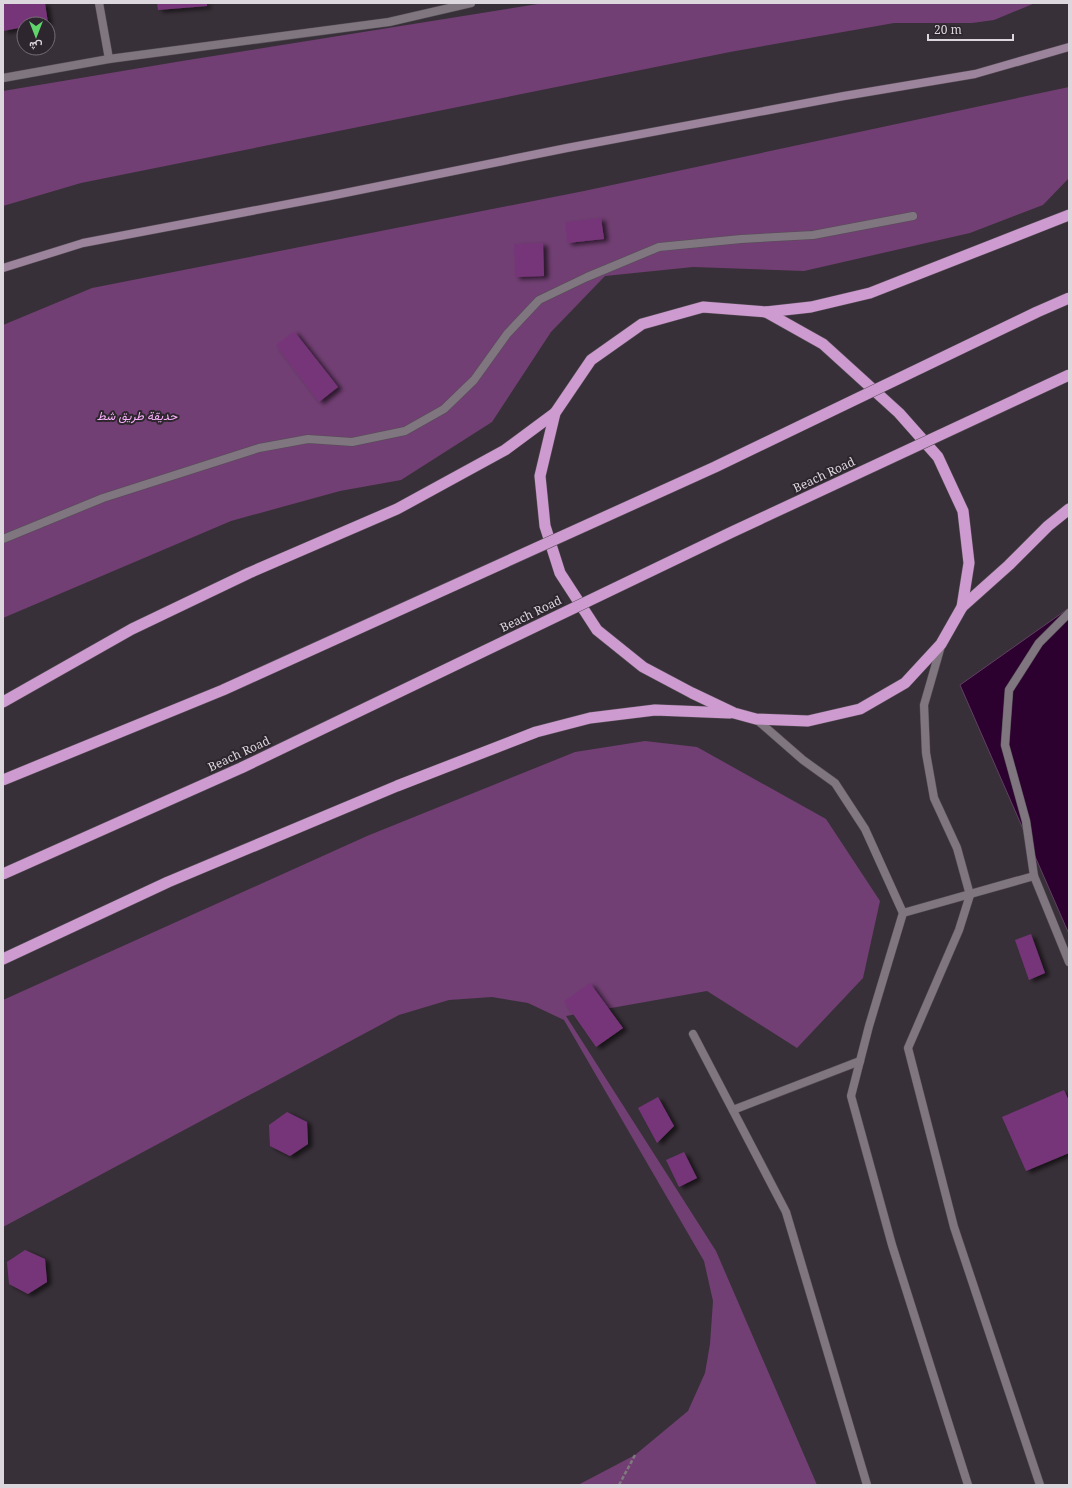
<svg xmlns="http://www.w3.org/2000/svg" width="1072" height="1488" font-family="'Noto Serif',Vazirmatn,serif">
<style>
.green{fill:#713f73}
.water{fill:#2c002f;stroke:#614063}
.building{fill:#763679;filter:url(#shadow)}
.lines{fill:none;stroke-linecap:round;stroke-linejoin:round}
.service-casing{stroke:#554d55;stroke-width:9}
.pedestrian-casing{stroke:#554d55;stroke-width:9}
.minor-casing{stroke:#554d55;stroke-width:9}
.tertiary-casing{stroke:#554d55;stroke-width:9}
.secondary-casing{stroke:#554d55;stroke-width:9}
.trunk-casing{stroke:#554d55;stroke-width:12}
.path{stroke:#7f797f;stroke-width:2.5;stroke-dasharray:4 2;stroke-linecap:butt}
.service{stroke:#7f767f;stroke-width:8}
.pedestrian{stroke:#7f767f;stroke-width:8}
.minor{stroke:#7f767f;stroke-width:8}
.tertiary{stroke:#7f767f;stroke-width:8}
.secondary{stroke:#9d849d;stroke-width:8}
.trunk{stroke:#ce9bd0;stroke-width:11}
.trunk-bridge-casing{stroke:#554d55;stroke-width:12;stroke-linecap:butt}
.trunk-bridge{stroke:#ce9bd0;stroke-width:11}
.labels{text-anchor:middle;stroke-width:4;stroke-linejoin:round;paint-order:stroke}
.park-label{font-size:12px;font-style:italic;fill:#fab2fc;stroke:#2e262e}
.street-label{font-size:12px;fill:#dcd7dc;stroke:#2e262e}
</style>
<defs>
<filter id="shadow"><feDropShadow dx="4.5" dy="2.5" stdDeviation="2" flood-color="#0009"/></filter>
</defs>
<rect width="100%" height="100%" fill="#383038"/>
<!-- green -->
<g class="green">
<path d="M544,3H1035L994,20L972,23H894L730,52L81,183L3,206V91L182,61Z"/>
<path d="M1069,87V178L1043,205L970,233L804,271L693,267L605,276L551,332L492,422L401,480L340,491L231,521L3,618V325L92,288L584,191Z"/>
<path d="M645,741L697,747L826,819L880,901L863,978L797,1048L707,991L566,1016L716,1251L817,1485H578L635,1455L688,1411L705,1373L710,1344L713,1301L704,1261L564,1020L528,1003L492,997L449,1000L399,1015L3,1227V1000L367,836L575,752Z"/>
</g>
<!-- water -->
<path class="water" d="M1069,608V934L960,685Z"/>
<!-- building -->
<g class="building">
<path d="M3,3H45L48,23L24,24V27L3,31Z"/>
<path d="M157,3H207V6L158,10Z"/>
<path d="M601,218L604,239L567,243L565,222Z"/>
<path d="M543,243L544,276L515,277L514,244Z"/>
<path d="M294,331L338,387L319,402L276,345Z"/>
<path d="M1031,934L1045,973L1029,980L1015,940Z"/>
<path d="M590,983L623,1028L596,1047L564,1001Z"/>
<path d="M1064,1090L1069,1101V1153L1026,1171L1002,1117Z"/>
<path d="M658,1097L674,1126L657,1143L638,1108Z"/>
<path d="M287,1112L307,1122L308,1144L290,1156L270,1146L269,1125Z"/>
<path d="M684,1152L697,1178L679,1187L666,1160Z"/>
<path d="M25,1250L45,1259L47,1282L28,1294L9,1284L7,1262Z"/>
</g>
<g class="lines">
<!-- service casing -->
<g class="service-casing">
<g id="service">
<path d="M1069,613L1039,643L1009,690L1005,745L1026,821L1034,876L1069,962"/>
<path d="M941,646L924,705L926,753L934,798L957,848L970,895L959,930L908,1048L954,1227L1040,1485"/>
<path d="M756,719L803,760L835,783L865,829L903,913L869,1026L851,1096L892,1245L968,1485"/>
<path d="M903,913L1034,876"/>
<path d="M693,1034L786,1212L867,1485"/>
<path d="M733,1110L860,1061"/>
</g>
</g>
<!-- pedestrian casing -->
<g class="pedestrian-casing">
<path id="pedestrian" d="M3,539L103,498L259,448L308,439L352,442L405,431L444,409L474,380L507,334L539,300L587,277L659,247L741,239L813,235L913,216"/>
</g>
<!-- minor casing -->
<g class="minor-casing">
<path id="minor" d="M99,3L109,59"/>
</g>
<!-- tertiary casing -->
<g class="tertiary-casing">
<path id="tertiary" d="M3,78L109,59L389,22L471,3"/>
</g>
<!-- secondary casing -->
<g class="secondary-casing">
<path id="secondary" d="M3,268L83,243L330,196L567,148L844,96L975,74L1069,47"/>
</g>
<!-- trunk casing -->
<g class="trunk-casing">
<g id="trunk">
<path d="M703,307L766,312L823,344L899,413L938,457L963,511L969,563L962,607L941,644L905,683L860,709L808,721L756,719L734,713L692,693L643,667L597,630L560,573L545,526L540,476L555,413L591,360L642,324Z"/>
<path d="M766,312L811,307L870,293L1069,215"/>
<path d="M962,607L1009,565L1048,526L1069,509"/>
<path d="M3,702L132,629L249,573L397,509L505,450L555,413"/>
<path d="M3,959L168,882L397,786L536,732L590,718L655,710L730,713"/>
</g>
</g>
<!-- path -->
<path class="path" d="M619,1485L635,1455"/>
<!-- service -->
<use href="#service" class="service"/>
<!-- pedestrian -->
<use href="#pedestrian" class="pedestrian"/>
<!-- minor -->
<use href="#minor" class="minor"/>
<!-- tertiary -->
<use href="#tertiary" class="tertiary"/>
<!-- secondary -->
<use href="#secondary" class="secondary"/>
<!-- trunk -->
<use href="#trunk" class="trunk"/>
<!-- trunk-bridge casing -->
<g class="trunk-bridge-casing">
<g id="trunk-bridge">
<path d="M3,780L223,690L715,467L1037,312L1069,298"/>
<path d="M3,874L241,768L732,532L1069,375"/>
</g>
</g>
<!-- trunk-bridge -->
<use href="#trunk-bridge" class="trunk-bridge"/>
</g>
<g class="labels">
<!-- park labels -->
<g class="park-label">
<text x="137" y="420">حديقة طريق شط</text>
</g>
<!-- street labels -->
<g class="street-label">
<text transform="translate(824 475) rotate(-25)" y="4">Beach Road</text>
<text transform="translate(531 614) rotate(-26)" y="4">Beach Road</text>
<text transform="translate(239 754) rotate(-25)" y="4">Beach Road</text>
</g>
</g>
<!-- border -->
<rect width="1072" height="1488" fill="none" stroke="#dcd7dc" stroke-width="8"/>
<!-- north arrow -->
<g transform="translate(36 36) rotate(180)"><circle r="19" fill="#2e262e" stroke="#746d74"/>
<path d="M0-3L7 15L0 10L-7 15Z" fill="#5fd56b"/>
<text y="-6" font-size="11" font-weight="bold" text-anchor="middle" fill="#dcd7dc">ش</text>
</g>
<!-- scale -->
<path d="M928 34v6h85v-6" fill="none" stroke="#dcd7dc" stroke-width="2"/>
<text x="934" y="34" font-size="12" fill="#dcd7dc" stroke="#2e262e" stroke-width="3" paint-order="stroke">20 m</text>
</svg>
